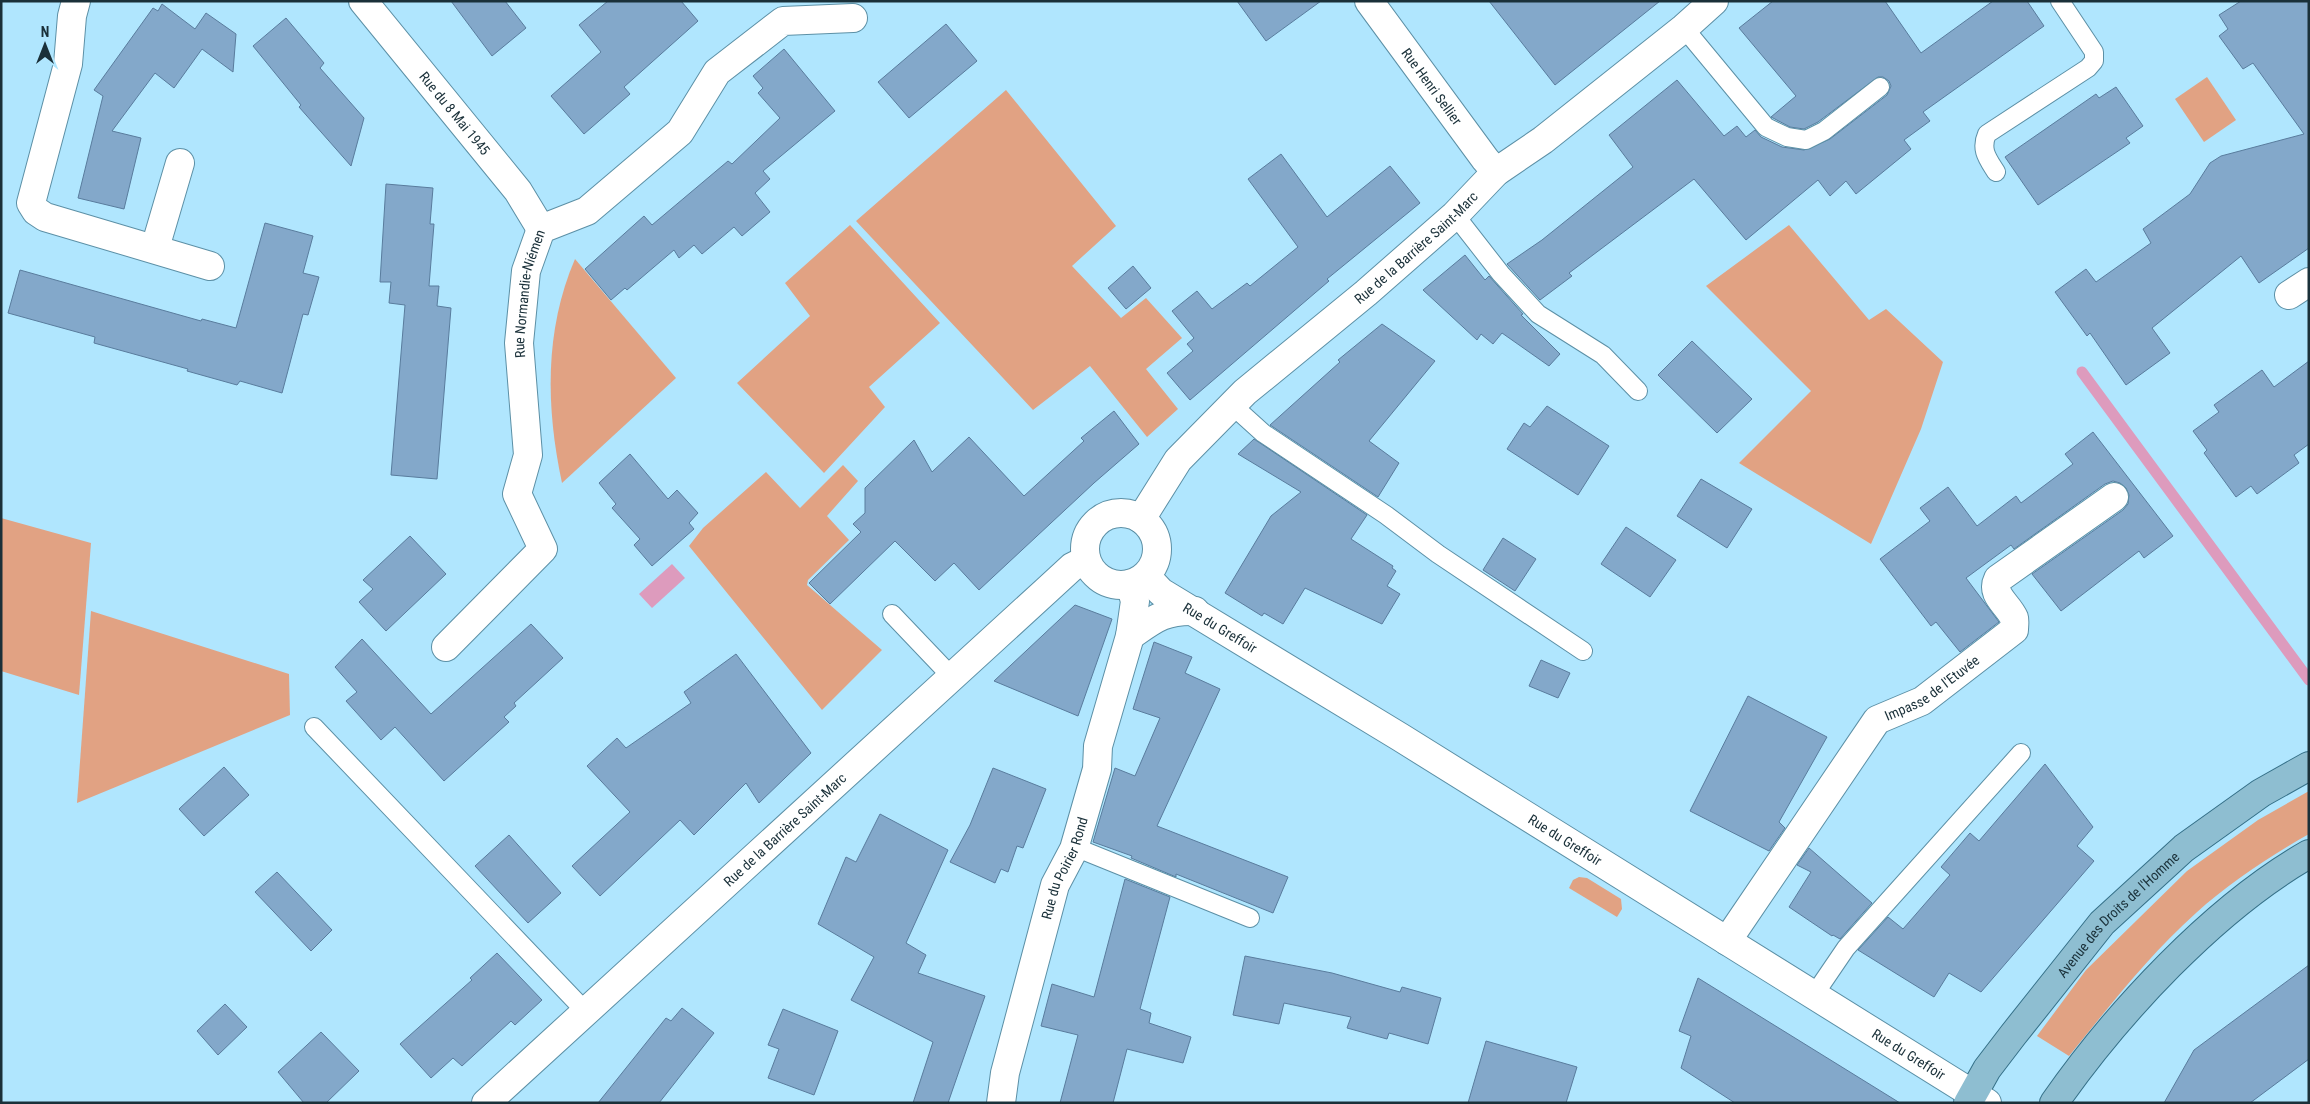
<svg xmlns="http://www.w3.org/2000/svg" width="2310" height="1104" font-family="'Roboto Condensed',sans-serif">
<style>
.green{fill:#e1a283}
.water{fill:#dd9bbd}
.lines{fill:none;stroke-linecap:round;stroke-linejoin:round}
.stream{stroke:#dd9bbd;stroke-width:11}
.building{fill:#83a8ca;stroke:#597c9d}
.service-casing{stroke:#5c90a6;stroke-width:20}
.minor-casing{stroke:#5c90a6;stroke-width:30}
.secondary-casing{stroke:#5c90a6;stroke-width:30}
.primary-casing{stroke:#357088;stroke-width:30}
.service{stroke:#fff;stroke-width:18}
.minor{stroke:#fff;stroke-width:28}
.secondary{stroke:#fff;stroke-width:28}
.primary{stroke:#8ebed1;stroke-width:28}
.labels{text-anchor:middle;stroke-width:5;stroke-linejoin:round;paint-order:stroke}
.street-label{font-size:14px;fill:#1a3039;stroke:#b0e6fe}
</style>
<rect width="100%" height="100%" fill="#b0e6fe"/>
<!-- green -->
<g class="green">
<path d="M2207,77L2236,120L2204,142L2175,99Z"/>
<path d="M1006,90L1116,226L1072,266L1121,318L1146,298L1182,338L1146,369L1178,409L1147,437L1090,366L1033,410L856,221Z"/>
<path d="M850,225L940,323L869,387L885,407L824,473L737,383L810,316L785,283Z"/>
<path d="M1789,225L1869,320L1886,309L1943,362L1921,429L1871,544L1739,463L1811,391L1706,286Z"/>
<path d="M575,259L676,378L562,483C546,408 544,331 575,259Z"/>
<path d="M843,465L858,481L827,516L849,540L808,580L807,585L882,650L822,710L689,546L703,528L766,472L800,508Z"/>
<path d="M1,518L91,543L79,695L1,671Z"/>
<path d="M91,611L289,674L290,715L77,803Z"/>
<path d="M2309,791V834C2270,856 2229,883 2196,913C2148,956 2109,1007 2069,1056L2037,1036L2086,970L2187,871L2258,820Z"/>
<path d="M1579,877L1587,878L1621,899L1622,909L1617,917L1569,888L1573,880Z"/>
</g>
<!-- water -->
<path class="water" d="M672,564L685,578L652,608L639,594Z"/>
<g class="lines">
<!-- stream -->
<path class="stream" d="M2082,372L2309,680"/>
</g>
<!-- building -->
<g class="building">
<path d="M451,1H505L526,28L492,56Z"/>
<path d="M608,1H681L698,21L624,87L630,94L584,134L551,96L601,52L579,25Z"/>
<path d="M1237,1H1321L1266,41Z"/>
<path d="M1489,1H1660L1555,85Z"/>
<path d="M1773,1H1885L1921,53L1993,1H2027L2044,26L1923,112L1930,121L1904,140L1911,149L1856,194L1846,181L1830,196L1818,180L1746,240L1694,179L1569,273L1572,276L1540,300L1507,264L1542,240L1633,167L1609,135L1677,80L1724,136L1737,126L1746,137L1755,130L1761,137L1782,147L1804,150L1830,139L1887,95L1891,86L1889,81L1883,77H1878L1818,122L1804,129L1790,127L1773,118L1771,117L1796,96L1739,28Z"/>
<path d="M2241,1H2309V248L2259,283L2241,256L2152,328L2170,353L2126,385L2090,333L2087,336L2055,292L2086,269L2096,282L2151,243L2143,229L2190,194L2210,163L2221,156L2304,134L2253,63L2243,69L2219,36L2228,29L2219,15Z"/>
<path d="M162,4L195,29L206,13L236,34L233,72L202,49L174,88L155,73L112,131L141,138L124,209L78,198L103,96L94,90L153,8L158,11Z"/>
<path d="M286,18L324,63L320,68L364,118L351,166L299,107L301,105L253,46Z"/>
<path d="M946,24L977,61L909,118L878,82Z"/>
<path d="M784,49L835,111L763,171L770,179L755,193L770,212L742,236L734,227L702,254L694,245L679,258L674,250L627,290L625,288L611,300L585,269L644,216L652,225L728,161L732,164L780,118L758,93L763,88L753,76Z"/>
<path d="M2116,87L2143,126L2126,138L2130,143L2038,205L2005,157L2096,94L2099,98Z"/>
<path d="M1281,154L1327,217L1390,166L1420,203L1327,279L1329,281L1190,400L1167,373L1193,351L1187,344L1194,338L1172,311L1197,291L1212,309L1247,283L1250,286L1298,247L1248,179Z"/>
<path d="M386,184L433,188L430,224H434L429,286H439L437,306L451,308L437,479L391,475L405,305L389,303L391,282H380Z"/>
<path d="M265,223L313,236L303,273L319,277L308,315L303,314L282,393L240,381L237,385L187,371L188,369L94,343L95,337L8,313L20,270L201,321L202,319L236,328Z"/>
<path d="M1465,255L1485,280L1489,276L1523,314L1521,315L1560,354L1549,366L1502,333L1493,344L1481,334L1477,340L1423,290Z"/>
<path d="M1133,266L1151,288L1126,309L1108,288Z"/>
<path d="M1382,324L1435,361L1369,441L1399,463L1378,497L1270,425L1340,362L1338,360Z"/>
<path d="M1692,341L1752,399L1717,433L1658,375Z"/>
<path d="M2309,361V444L2294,455L2299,463L2257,494L2251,486L2236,497L2204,453L2207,450L2193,431L2219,412L2214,405L2262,370L2274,387Z"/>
<path d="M1547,406L1609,446L1578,495L1507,449L1524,423L1530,427Z"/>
<path d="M1114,411L1139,444L1094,483L979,590L954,563L935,581L895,541L830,604L809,583L861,532L853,524L865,513V488L914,440L932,472L969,437L1024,496L1084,441L1081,438Z"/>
<path d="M2093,432L2173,536L2144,558L2139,551L2061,611L2032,574L2123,510L2128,504L2129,495L2126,488L2120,483L2113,481L2105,484L2014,549L2011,545L1966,578L1999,622L1960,652L1936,622L1931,626L1880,559L1930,521L1920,508L1948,487L1977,526L2016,496L2021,503L2073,464L2065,454Z"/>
<path d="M1254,439L1367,515L1351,539L1393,566L1392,568L1396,571L1387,586L1400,594L1382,624L1305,588L1283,624L1264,613L1262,616L1225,593L1271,516L1301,492L1238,454Z"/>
<path d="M630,454L668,499L677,490L698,513L689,523L694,529L652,566L634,545L640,539L612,508L616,504L599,483Z"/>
<path d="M1701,479L1752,509L1727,548L1677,516Z"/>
<path d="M1626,527L1676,560L1650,597L1601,564Z"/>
<path d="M410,536L446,574L386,631L359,602L373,589L363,580Z"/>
<path d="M1503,538L1536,559L1515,591L1483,570Z"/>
<path d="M1075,605L1112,619L1078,716L994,681Z"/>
<path d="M531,624L563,658L514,703L516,706L504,717L509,722L444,781L395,727L381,740L346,701L357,692L335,667L362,639L431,714Z"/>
<path d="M1154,642L1192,657L1185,673L1220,689L1157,826L1288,877L1273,913L1176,874V877L1131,858L1132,856L1093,842L1115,768L1135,776L1160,718L1133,709Z"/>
<path d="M736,654L811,753L759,803L746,783L694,835L680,820L600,896L572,866L630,812L587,766L617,738L626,748L691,703L684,692Z"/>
<path d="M1541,660L1570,673L1558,698L1529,686Z"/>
<path d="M1748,696L1827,737L1779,822L1785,828L1769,851L1690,811Z"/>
<path d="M2045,764L2093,827L2077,846L2094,861L1981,992L1949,973L1934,997L1858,950L1888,917L1903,929L1950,875L1941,867L1970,833L1979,841Z"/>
<path d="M224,767L249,795L204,836L179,809Z"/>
<path d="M993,768L1046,789L1023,848L1017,846L1008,872L1001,869L995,883L950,862L970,825Z"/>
<path d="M880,814L948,850L906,943L926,955L918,973L985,996L948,1103H913L933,1042L851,1000L874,957L818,924L846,857L856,862Z"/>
<path d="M509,835L561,893L528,923L475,866Z"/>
<path d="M1809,848L1872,903L1840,939L1833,935L1832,936L1789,907L1811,872L1797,865Z"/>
<path d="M277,872L332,930L311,951L255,892Z"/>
<path d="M1125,879L1170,897L1140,1009L1151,1013L1149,1023L1191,1037L1183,1063L1127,1049L1113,1103H1060L1078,1035L1041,1026L1052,984L1094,997Z"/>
<path d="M497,953L542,1000L515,1025L511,1021L462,1066L453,1058L431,1078L400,1044L472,980L470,978Z"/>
<path d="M1245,956L1332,973L1400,992L1402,987L1441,998L1428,1044L1389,1033L1387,1039L1347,1028L1351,1017L1284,1003L1279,1024L1233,1015Z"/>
<path d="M2309,965V1059L2250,1103H2164L2194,1050Z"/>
<path d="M1698,978L1900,1103H1735L1681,1068L1691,1036L1679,1031Z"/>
<path d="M225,1004L247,1027L218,1055L197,1031Z"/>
<path d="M682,1008L714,1033L659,1103H598L666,1018L671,1021Z"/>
<path d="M783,1009L838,1031L814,1095L768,1078L779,1049L768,1045Z"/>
<path d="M321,1032L359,1071L326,1103H304L278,1072Z"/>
<path d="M1486,1041L1577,1067L1566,1103H1468Z"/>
</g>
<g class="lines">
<!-- service casing -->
<g class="service-casing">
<g id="service">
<path d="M1684,28L1766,127L1787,137L1806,140L1824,131L1880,87"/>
<path d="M1996,172C1988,159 1980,150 1987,134L2088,68L2094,61V52L2060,1"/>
<path d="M1455,215L1501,274L1538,314L1603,355L1638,391"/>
<path d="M1232,405L1263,433L1386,515L1438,554L1583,651"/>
<path d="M892,614L952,677"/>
<path d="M314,727L586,1012"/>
<path d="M1074,849L1082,850L1250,918"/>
<path d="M1814,995L1846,948L2021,753"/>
</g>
</g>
<!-- minor casing -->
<g class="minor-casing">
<g id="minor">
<path d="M76,1L72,16L68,64L31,203L36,211L45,217L210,266"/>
<path id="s1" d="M363,1L518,191L541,229"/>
<path id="s2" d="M1369,1L1485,159L1496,172"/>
<path d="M155,248L180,163"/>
<path d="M2289,295L2309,282"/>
<path id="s3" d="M1146,576L1161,592L1400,737L1987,1103"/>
<path d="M1130,636C1154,619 1164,610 1195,611"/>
<path id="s4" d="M446,647L543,549L517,494L528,455L519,343L526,271L541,229L587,211L680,132L717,72L783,21L853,18"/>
<path id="s5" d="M1727,941L1877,720L1922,701L2014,630C2014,626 2015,621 2014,618C2008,604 1990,595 1998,579L2114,497"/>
<path id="s6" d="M1001,1103L1005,1073L1055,885L1074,849L1097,769L1098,746L1130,636L1135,601L1130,584"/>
</g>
</g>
<!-- secondary casing -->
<g class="secondary-casing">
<g id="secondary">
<circle cx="1121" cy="549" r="36"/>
<path id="s7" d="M1141,519L1178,460L1245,392L1366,293L1455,215L1496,172L1543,140L1684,28L1714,1"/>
<path id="s8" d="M486,1103L1047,590L1072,567L1086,560"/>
</g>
</g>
<!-- primary casing -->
<g class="primary-casing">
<g id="primary">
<path id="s9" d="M1968,1103L1987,1069L2013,1035L2102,923L2184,848L2261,793L2309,766"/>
<path d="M2054,1103C2117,1013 2214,908 2309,854"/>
</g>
</g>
<!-- service -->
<use href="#service" class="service"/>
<!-- minor -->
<use href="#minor" class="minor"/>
<!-- secondary -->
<use href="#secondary" class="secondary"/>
<!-- primary -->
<use href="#primary" class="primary"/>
</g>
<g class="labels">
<!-- street labels -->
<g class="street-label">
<text dy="5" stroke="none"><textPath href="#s2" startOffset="106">Rue Henri Sellier</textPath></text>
<text dy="5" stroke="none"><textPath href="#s1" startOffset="145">Rue du 8 Mai 1945</textPath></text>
<text dy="5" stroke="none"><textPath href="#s7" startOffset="389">Rue de la Barrière Saint-Marc</textPath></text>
<text dy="5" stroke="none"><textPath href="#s4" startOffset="402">Rue Normandie-Niémen</textPath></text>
<text dy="5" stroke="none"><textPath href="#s3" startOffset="91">Rue du Greffoir</textPath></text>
<text dy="5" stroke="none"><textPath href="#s5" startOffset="331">Impasse de l'Etuvée</textPath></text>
<text dy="5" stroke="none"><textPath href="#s8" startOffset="405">Rue de la Barrière Saint-Marc</textPath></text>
<text dy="5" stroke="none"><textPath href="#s3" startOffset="496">Rue du Greffoir</textPath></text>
<text dy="5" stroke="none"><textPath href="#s6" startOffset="244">Rue du Poirier Rond</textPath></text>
<text dy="5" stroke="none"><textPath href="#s9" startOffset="242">Avenue des Droits de l'Homme</textPath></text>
<text dy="5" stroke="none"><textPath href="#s3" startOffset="901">Rue du Greffoir</textPath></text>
</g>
</g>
<!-- border -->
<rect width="2310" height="1104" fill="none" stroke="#1a3039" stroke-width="5"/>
<!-- north arrow -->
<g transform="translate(45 45)" stroke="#b0e6fe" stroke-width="4" paint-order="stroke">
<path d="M0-4L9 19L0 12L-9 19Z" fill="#1a3039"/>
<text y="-8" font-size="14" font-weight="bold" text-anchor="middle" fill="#1a3039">N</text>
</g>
</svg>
